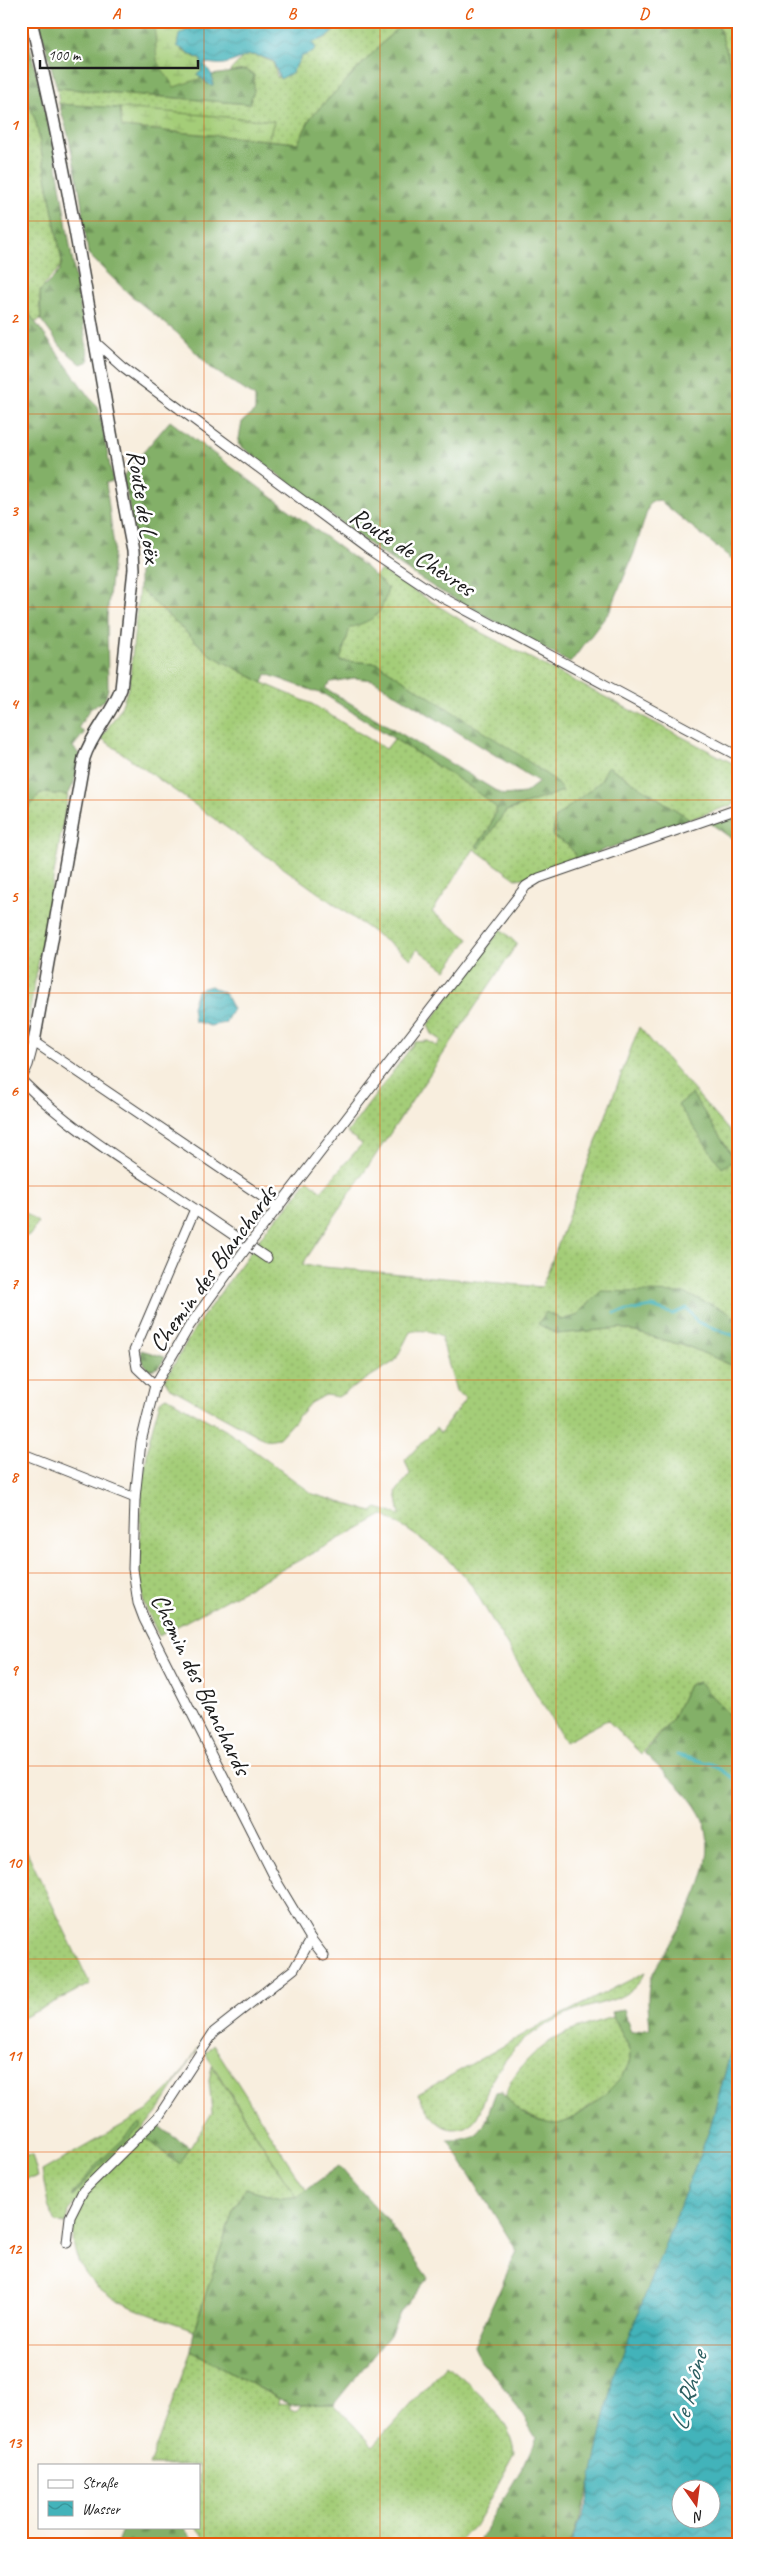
<svg xmlns="http://www.w3.org/2000/svg" width="759" height="2566" font-family="Caveat,sans-serif">
<style>
.grass{fill:url(#grass-dots);stroke:#60744a;fill-rule:evenodd}
.forest{fill:url(#forest-firs);stroke:#506642;fill-rule:evenodd}
.wetland{fill:url(#wetland-marsh);stroke:#60744a}
.garden{fill:#a4cd78;stroke:#60744a}
.water{fill:url(#water-waves);stroke:#30686b;fill-rule:evenodd}
.lines{fill:none;stroke-linecap:round;stroke-linejoin:round}
.stream{stroke:#43b3ba;stroke-width:3}
.minor-casing{stroke:#3d3c39;stroke-width:11}
.tertiary-casing{stroke:#3d3c39;stroke-width:14}
.minor{stroke:#fff;stroke-width:9}
.tertiary{stroke:#fff;stroke-width:11}
.minor-bridge-casing{stroke:#3d3c39;stroke-width:11;stroke-linecap:butt}
.minor-bridge{stroke:#fff;stroke-width:9}
.grid{fill:none;stroke:#e8590c;stroke-width:1;stroke-opacity:0.55}
.labels{text-anchor:middle;stroke-width:5;stroke-linejoin:round;paint-order:stroke}
.street-label{font-size:25px;fill:#1c1c1c;stroke:#fff}
.water-label{font-size:26px;font-style:italic;fill:#2e6063;stroke:#fff}
.neatline{fill:none;stroke:#e8590c;stroke-width:2}
.grid-label{font-size:16px;text-anchor:middle;font-weight:bold;fill:#e8590c}
</style>
<defs>
<pattern id="grass-dots" width="8" height="8" patternUnits="userSpaceOnUse" patternTransform="scale(1.25)"><rect width="8" height="8" fill="#a4cd78"/><path d="M2 2h.1M6 6h.1" fill="none" stroke="#8daf67" stroke-width="1.8" stroke-linecap="round"/></pattern>
<pattern id="forest-firs" width="22" height="20" patternUnits="userSpaceOnUse" patternTransform="scale(1.25)"><rect width="22" height="20" fill="#83b068"/><path d="M5 1l3.5 6h-7zM16 11l3.5 6h-7z" fill="#6a8e55"/></pattern>
<pattern id="wetland-marsh" width="20" height="14" patternUnits="userSpaceOnUse" patternTransform="scale(1.25)"><rect width="20" height="14" fill="#a4cd78"/><path d="M1 5h8M5 5V1M11 12h8M15 12V8" fill="none" stroke="#8daf67"/></pattern>
<pattern id="water-waves" width="16" height="10" patternUnits="userSpaceOnUse" patternTransform="scale(1.25)"><rect width="16" height="10" fill="#43b3ba"/><path d="M0 5q4-4 8 0t8 0" fill="none" stroke="#379196"/></pattern>
</defs>
<rect width="100%" height="100%" fill="#fff"/>
<filter id="ink" filterUnits="userSpaceOnUse"><feTurbulence type="fractalNoise" baseFrequency=".02" numOctaves="2"/><feDisplacementMap in="SourceGraphic" scale="10" xChannelSelector="R" yChannelSelector="G"/><feConvolveMatrix kernelMatrix="1 2 1 2 8 2 1 2 1" color-interpolation-filters="sRGB"/></filter>
<filter id="wash" filterUnits="userSpaceOnUse"><feTurbulence type="fractalNoise" baseFrequency=".0096" numOctaves="4" result="noise"/><feDisplacementMap in="SourceGraphic" scale="20" xChannelSelector="R" yChannelSelector="G"/><feGaussianBlur stdDeviation="1.12" result="paint"/><feColorMatrix in="noise" values="0 0 0 0 0 0 0 0 0 0 0 0 0 0 0 0 0 1.4 0 .05"/><feComposite in="paint" operator="in"/></filter>
<g filter="url(#wash)">
<rect width="100%" height="100%" fill="#f8eede"/>
<!-- grass -->
<g class="grass">
<path d="M339,21H404L311,117L298,143L268,140L274,121L59,104L57,88L249,104L246,70L229,72L245,55L259,56L273,62L277,77L292,73L301,57L313,52L312,42C327,38 331,37 339,21Z"/>
<path d="M717,21H738V87Z"/>
<path d="M21,81L36,122L62,262C58,273 52,275 45,284C37,294 40,308 41,320L35,322L21,302Z"/>
<path d="M381,570L480,632L738,766V803L690,819L608,766L601,781L589,792L553,837C565,843 573,846 576,860L531,877L516,879L474,849L432,912L469,939L446,970L417,949L411,959L101,738L120,710L129,686L139,588L209,654L263,683L312,704L386,749L394,739L469,786L497,807L489,829L476,846L479,848L506,811L517,808L554,780L377,663L326,660L307,652L388,589L375,576Z"/>
<path d="M40,793L68,795L21,1060V818Z"/>
<path d="M501,929L517,944L302,1265L542,1287L639,1027L738,1141V1315L733,1318L590,1301L576,1316L562,1320L554,1315L557,1334L621,1328L689,1347L738,1368V1725L699,1682L688,1685L672,1720L641,1754L607,1720L565,1742L472,1586C448,1555 417,1535 383,1515L159,1636L145,1606L139,1583L142,1485L150,1436L160,1401L167,1397L227,1431L313,1494L372,1512L377,1508L400,1515L396,1492L410,1474L405,1460L436,1428L440,1433L466,1398L456,1391L441,1336C433,1331 419,1329 410,1332L395,1361L338,1397L325,1395L310,1403L279,1438L266,1440L169,1387L165,1380L196,1326L272,1222L285,1210L308,1179L321,1191L362,1144L347,1133L415,1042L428,1041L437,1046L441,1040L432,1034L428,1025ZM692,1094L735,1160L723,1167L678,1105Z"/>
<path d="M21,1209L38,1222L31,1234L21,1239Z"/>
<path d="M21,1839L90,1984L21,2019Z"/>
<path d="M646,1972C630,2002 605,2000 576,2011C560,2017 543,2026 529,2036C513,2047 498,2069 489,2086C482,2101 481,2124 461,2128C438,2134 428,2110 418,2094L537,2027Z"/>
<path d="M613,2017C618,2029 629,2043 630,2055C632,2074 611,2091 598,2100C586,2108 573,2121 559,2124C549,2126 538,2120 530,2116C523,2112 508,2107 506,2098C504,2082 531,2055 543,2046C563,2031 589,2025 613,2017Z"/>
<path d="M199,2047L156,2114L69,2211L65,2224L56,2223L48,2205L42,2171L147,2111L175,2083Z"/>
<path d="M212,2066L296,2197L281,2198L245,2188L233,2211L194,2330C165,2319 129,2310 103,2291C67,2265 65,2224 89,2190L145,2137L179,2165L212,2113L209,2080Z"/>
<path d="M191,2351L279,2399L278,2404L291,2405V2409L297,2411L301,2405L334,2404L373,2446L446,2365C472,2387 511,2417 515,2453L476,2524L457,2545H210L196,2527H199V2465H149Z"/>
</g>
<!-- forest -->
<g class="forest">
<path d="M21,21H24L55,154L89,361L81,364L61,347L41,320L40,291L59,272L62,262L36,122L21,81Z"/>
<path d="M39,21H193L202,78L207,84L213,81L212,75L246,70L254,75V91L249,104L57,88Z"/>
<path d="M404,21H717L738,87V564L659,500L650,502L634,553L610,611L570,663L435,588L378,551L238,444L242,422L255,411V397L211,368L177,333L128,293L88,254L80,193L68,134L59,104L120,108L122,127L298,143L311,117Z"/>
<path d="M21,302L89,397L98,406L113,481L106,483L114,547L107,618L108,688L105,700L90,709L79,727L84,733L73,747L80,755L74,783L68,795L40,793L21,818Z"/>
<path d="M170,421L367,568L388,589C380,617 377,618 350,628L340,661L377,663L518,754L554,780L563,791L506,811L479,848L476,846L489,829L497,808L469,786L325,695L266,674L263,683L209,654L139,588V557L123,476ZM354,678L373,680L539,782L525,793L503,795L325,688L331,682Z"/>
<path d="M608,766L690,819L576,860C573,846 565,843 553,837L555,818L601,781Z"/>
<path d="M738,814V843L710,823Z"/>
<path d="M692,1094L735,1160L722,1168L678,1105Z"/>
<path d="M601,1291L684,1293L729,1312L733,1318L738,1315V1368L689,1347L621,1328L557,1334L538,1324L546,1312L562,1320L576,1316Z"/>
<path d="M141,1350L165,1357C161,1366 157,1371 147,1369L141,1358Z"/>
<path d="M699,1682L738,1725V2025L710,2128L570,2545H476L525,2463L536,2438L509,2393L479,2358L474,2346L517,2251L448,2140C488,2141 484,2121 496,2092L502,2091C512,2108 534,2123 555,2124C574,2125 629,2079 630,2058C631,2043 615,2027 612,2012L624,2010L631,2032L650,2028C649,2013 646,1997 650,1982C652,1972 660,1961 666,1952C687,1914 724,1859 700,1814C687,1790 663,1772 644,1753L672,1720L688,1685Z"/>
<path d="M140,2123L142,2126L99,2166L73,2197L71,2196L97,2164Z"/>
<path d="M158,2126L190,2148L179,2165L145,2137Z"/>
<path d="M339,2166L387,2220L428,2278L400,2312L390,2335L334,2404L291,2405L191,2351L194,2330L233,2211L245,2188L281,2198L296,2197Z"/>
<path d="M123,2527H183L197,2545H116Z"/>
</g>
<!-- wetland -->
<g class="wetland">
<path d="M154,21H193L187,30L179,35L182,51L201,60L202,78L174,87L157,61Z"/>
<path d="M120,108L274,121L268,140L122,127Z"/>
</g>
<!-- garden -->
<g class="garden">
<path d="M213,2044L306,2190L296,2197L205,2053Z"/>
<path d="M32,2155L38,2177L21,2180V2157Z"/>
</g>
<!-- water -->
<g class="water">
<path d="M193,21H339C332,36 327,38 312,42L316,48L313,52L301,57L292,73L280,79L273,61C244,49 250,58 224,64C218,65 210,63 204,63L212,75L213,85L211,86L197,74L202,71L201,60L177,46L179,35L187,30Z"/>
<path d="M211,986L225,994L233,1009L225,1023L210,1026L194,1021L192,1007L197,990Z"/>
<path d="M738,2025V2545H570L587,2501L613,2378L710,2128ZM682,2488H712V2518H682Z"/>
</g>
<g class="lines">
<!-- stream -->
<g class="stream">
<path d="M615,1313L652,1307L673,1314L687,1308L697,1322L738,1337"/>
<path d="M677,1755L712,1764L738,1781"/>
</g>
</g>
</g>
<g filter="url(#ink)">
<g class="lines">
<!-- minor casing -->
<g class="minor-casing">
<g id="minor">
<path d="M94,341L122,366L368,549L434,593L738,756"/>
<path d="M21,1080C72,1131 135,1168 195,1209L134,1351L137,1368L155,1385"/>
<path d="M21,1080L28,1065L34,1042L279,1208"/>
<path d="M195,1209L267,1258"/>
<path d="M251,1242L526,886L539,878L738,809"/>
<path d="M247,1247L190,1325L155,1385L141,1442L135,1498L133,1569L138,1603L144,1619L277,1882L311,1939L324,1956"/>
<path d="M21,1453L135,1498"/>
<path d="M67,2243L70,2217L83,2191L159,2116L214,2032L294,1969L311,1939"/>
</g>
</g>
<!-- tertiary casing -->
<g class="tertiary-casing">
<path id="tertiary" d="M31,21C74,196 98,374 133,551L134,569L121,689C112,714 92,733 84,758L34,1042"/>
</g>
<!-- minor -->
<use href="#minor" class="minor"/>
<!-- tertiary -->
<use href="#tertiary" class="tertiary"/>
<!-- minor-bridge casing -->
<g class="minor-bridge-casing">
<path id="minor-bridge" d="M247,1247L251,1242"/>
</g>
<!-- minor-bridge -->
<use href="#minor-bridge" class="minor-bridge"/>
</g>
</g>
<!-- grid -->
<path class="grid" d="M204,21V2545M380,21V2545M556,21V2545M21,221H738M21,414H738M21,607H738M21,800H738M21,993H738M21,1186H738M21,1380H738M21,1573H738M21,1766H738M21,1959H738M21,2152H738M21,2345H738"/>
<g class="labels">
<!-- street labels -->
<g class="street-label">
<text transform="translate(145 506) rotate(81)" y="9">Route de Loëx</text>
<text transform="translate(413 551) rotate(33)" y="9">Route de Chèvres</text>
<text transform="translate(212 1268) rotate(-54)" y="9">Chemin des Blanchards</text>
<text transform="translate(202 1684) rotate(64)" y="9">Chemin des Blanchards</text>
</g>
<!-- water labels -->
<g class="water-label">
<text transform="translate(688 2391) rotate(-75)" y="9">Le Rhône</text>
</g>
</g>
<!-- margin -->
<rect width="759" height="2566" fill="none" stroke="#fff" stroke-width="55"/>
<!-- legend -->
<rect x="38" y="2464" width="162" height="65" fill="#ffffff" stroke="#a4a4a4"/>
<rect x="48" y="2480" width="25" height="8" fill="#ffffff" stroke="#a4a4a4"/>
<text x="82" y="2488" font-size="15" fill="#1c1c1c">Straße</text>
<rect x="48" y="2501" width="25" height="15" fill="url(#water-waves)" stroke="#a4a4a4"/>
<text x="82" y="2514" font-size="15" fill="#1c1c1c">Wasser</text>
<!-- north arrow -->
<g transform="translate(696 2504) rotate(166)"><circle r="24" fill="#ffffff" stroke="#a4a4a4"/>
<path d="M0-4L9 19L0 12L-9 19Z" fill="#c8321e"/>
<text y="-8" font-size="14" font-weight="bold" text-anchor="middle" fill="#1c1c1c">N</text>
</g>
<!-- scale -->
<path d="M40 60v8h158v-8" fill="none" stroke="#1c1c1c" stroke-width="2.5"/>
<text x="48" y="60" font-size="15" fill="#1c1c1c" stroke="#ffffff" stroke-width="4" paint-order="stroke">100 m</text>
<rect x="28" y="28" width="704" height="2510" class="neatline"/>
<g class="grid-label">
<text x="116" y="19">A</text>
<text x="292" y="19">B</text>
<text x="468" y="19">C</text>
<text x="644" y="19">D</text>
<text x="14" y="130">1</text>
<text x="14" y="323">2</text>
<text x="14" y="516">3</text>
<text x="14" y="709">4</text>
<text x="14" y="902">5</text>
<text x="14" y="1096">6</text>
<text x="14" y="1289">7</text>
<text x="14" y="1482">8</text>
<text x="14" y="1675">9</text>
<text x="14" y="1868">10</text>
<text x="14" y="2061">11</text>
<text x="14" y="2254">12</text>
<text x="14" y="2448">13</text>
</g>
</svg>
